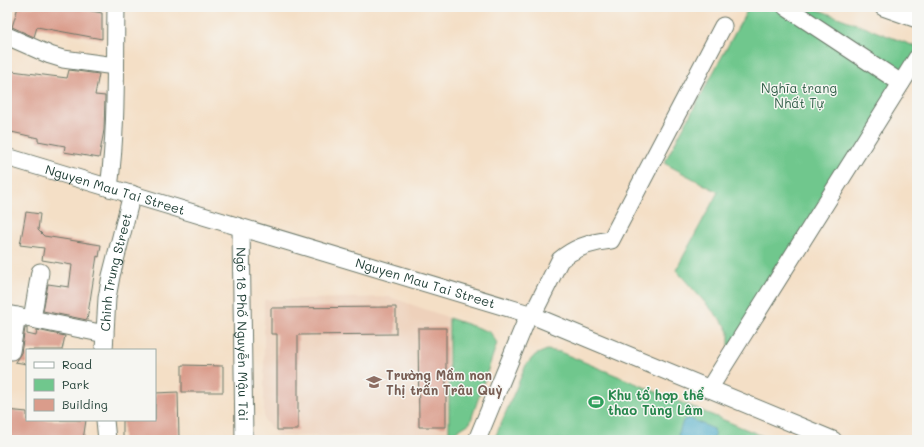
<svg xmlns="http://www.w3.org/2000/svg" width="924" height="447" font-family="Mali,sans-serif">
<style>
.built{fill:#eed1bb}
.green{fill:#70c78d;stroke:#488260}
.water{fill:#47a9c6;stroke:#33737d}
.building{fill:#da9c8b}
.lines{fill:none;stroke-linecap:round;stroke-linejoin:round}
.minor-casing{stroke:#6a7667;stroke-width:19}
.minor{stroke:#fff;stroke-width:17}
.labels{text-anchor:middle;stroke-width:3;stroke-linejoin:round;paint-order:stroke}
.park-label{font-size:13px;fill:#33604a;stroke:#f6f6f2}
.street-label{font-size:13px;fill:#1f3d34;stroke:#f6f6f2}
.education-label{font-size:13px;font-weight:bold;fill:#785e54;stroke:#f6f6f2;text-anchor:start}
.leisure-label{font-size:13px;font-weight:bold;fill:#27864d;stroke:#f6f6f2;text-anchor:start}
</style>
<rect width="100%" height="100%" fill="#f6f6f2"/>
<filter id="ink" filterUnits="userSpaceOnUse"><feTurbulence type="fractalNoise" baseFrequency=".025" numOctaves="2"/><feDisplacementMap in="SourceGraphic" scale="8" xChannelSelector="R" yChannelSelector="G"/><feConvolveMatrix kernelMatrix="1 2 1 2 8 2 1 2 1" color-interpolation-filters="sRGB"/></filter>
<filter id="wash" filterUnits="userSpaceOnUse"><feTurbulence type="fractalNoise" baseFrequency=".012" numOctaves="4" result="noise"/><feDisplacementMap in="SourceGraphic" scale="16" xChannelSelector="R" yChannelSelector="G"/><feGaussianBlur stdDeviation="0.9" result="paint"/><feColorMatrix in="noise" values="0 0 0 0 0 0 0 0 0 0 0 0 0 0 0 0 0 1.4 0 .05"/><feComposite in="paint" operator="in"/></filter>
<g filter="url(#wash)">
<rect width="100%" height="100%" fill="#f4dfc6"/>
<!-- built -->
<path class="built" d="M390,297L490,332L497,343L470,423L449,436H278L264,420V300Z"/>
<!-- green -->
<g class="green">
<path d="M749,7H811L917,47V69L729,347V332L726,326L676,270L718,192L664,163Z"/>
<path d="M449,318L490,332L497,343L470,423L449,436Z"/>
<path d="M547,350L560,352L772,440H494L526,365L535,355Z"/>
</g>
<!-- water -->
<path class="water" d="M688,418L714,429L715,433L713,440H680L678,435L683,421Z"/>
<g id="blocks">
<!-- building -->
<g class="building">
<path d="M18,7H71L102,13V39L37,27L34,37L12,27Z"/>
<path d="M69,70L99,74L95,95L105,96L104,130L99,158L64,152L65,146L38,141V138L7,131V89H10L12,71L67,78Z"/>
<path d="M26,212L40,214L38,230L44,236L101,245L99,257L97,256L87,320L43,311L48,284L69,287L72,265L42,260L44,248L20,245Z"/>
<path d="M396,307V334L298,335V430H277V334H271V308Z"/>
<path d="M25,328H27V334L36,336L37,330L65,336L62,350H27V364L15,362L21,353Z"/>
<path d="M418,328H446V427H419Z"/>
<path d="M182,365L223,366V392H182Z"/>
<path d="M178,392L179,439L123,440V420H155V393Z"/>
<path d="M7,410L27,412V420H86L83,440H7Z"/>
</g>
</g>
</g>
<g filter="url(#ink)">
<use href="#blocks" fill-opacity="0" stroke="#6a7667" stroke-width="1"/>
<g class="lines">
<!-- minor casing -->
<g class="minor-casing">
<g id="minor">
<path d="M786,7L901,83"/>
<path d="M883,7L917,19"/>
<path d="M7,36L50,55L63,59L115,66"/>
<path id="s1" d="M7,157L529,314L833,440"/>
<path d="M109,188C117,128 115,67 116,7"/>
<path id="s2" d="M241,228L244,440"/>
<path d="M7,314L105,334"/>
<path d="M532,316L560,260C575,247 592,242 611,240L723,26"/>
<path d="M32,319L40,272"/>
<path id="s3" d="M104,350L107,298L111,276L132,194"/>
<path d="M11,351L17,316"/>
<path d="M709,389L917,58"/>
<path d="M105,420L107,440"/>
<path d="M477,440L529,314"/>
</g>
</g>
<!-- minor -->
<use href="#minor" class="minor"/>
</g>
</g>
<!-- icons -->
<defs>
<g id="school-bare" transform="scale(1.2)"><path d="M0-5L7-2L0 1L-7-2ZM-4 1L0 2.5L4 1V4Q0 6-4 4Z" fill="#8d6e63" stroke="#f6f6f2" stroke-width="2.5" paint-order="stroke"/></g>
<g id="stadium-bare" transform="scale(1.2)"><path d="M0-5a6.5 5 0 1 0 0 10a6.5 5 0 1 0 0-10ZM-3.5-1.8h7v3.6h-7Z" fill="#2e9e5b" stroke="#f6f6f2" stroke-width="2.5" paint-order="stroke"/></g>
</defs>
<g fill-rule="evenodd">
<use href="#school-bare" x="374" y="382"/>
<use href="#stadium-bare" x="596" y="402"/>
</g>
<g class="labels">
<!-- park labels -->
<g class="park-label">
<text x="799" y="93">Nghĩa trang<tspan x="799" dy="15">Nhất Tự</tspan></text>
</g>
<!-- street labels -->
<g class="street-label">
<text dy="5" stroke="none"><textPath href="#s1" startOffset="113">Nguyen Mau Tai Street</textPath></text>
<text dy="5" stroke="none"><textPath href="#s3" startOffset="79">Chinh Trung Street</textPath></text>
<text dy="5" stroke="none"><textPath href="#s1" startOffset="437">Nguyen Mau Tai Street</textPath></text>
<text dy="5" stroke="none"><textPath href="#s2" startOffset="106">Ngõ 18 Phố Nguyễn Mậu Tài</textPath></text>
</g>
<!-- education labels -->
<g class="education-label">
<text x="386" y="380">Trường Mầm non<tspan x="386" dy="15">Thị trấn Trâu Quỳ</tspan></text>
</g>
<!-- leisure labels -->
<g class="leisure-label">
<text x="608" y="400">Khu tổ hợp thể<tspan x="608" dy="15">thao Tùng Lâm</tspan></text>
</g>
</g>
<!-- margin -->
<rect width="924" height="447" fill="none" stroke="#f6f6f2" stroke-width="24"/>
<!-- legend -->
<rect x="26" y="349" width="130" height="72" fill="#f6f6f2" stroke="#a0aca6"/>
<rect x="34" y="362" width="20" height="6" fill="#ffffff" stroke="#a0aca6"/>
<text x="62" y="369" font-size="12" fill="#1f3d34">Road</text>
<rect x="34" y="379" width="20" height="12" fill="#70c78d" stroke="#a0aca6"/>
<text x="62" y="389" font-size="12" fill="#1f3d34">Park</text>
<rect x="34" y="399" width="20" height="12" fill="#da9c8b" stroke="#a0aca6"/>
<text x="62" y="409" font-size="12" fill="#1f3d34">Building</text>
</svg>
